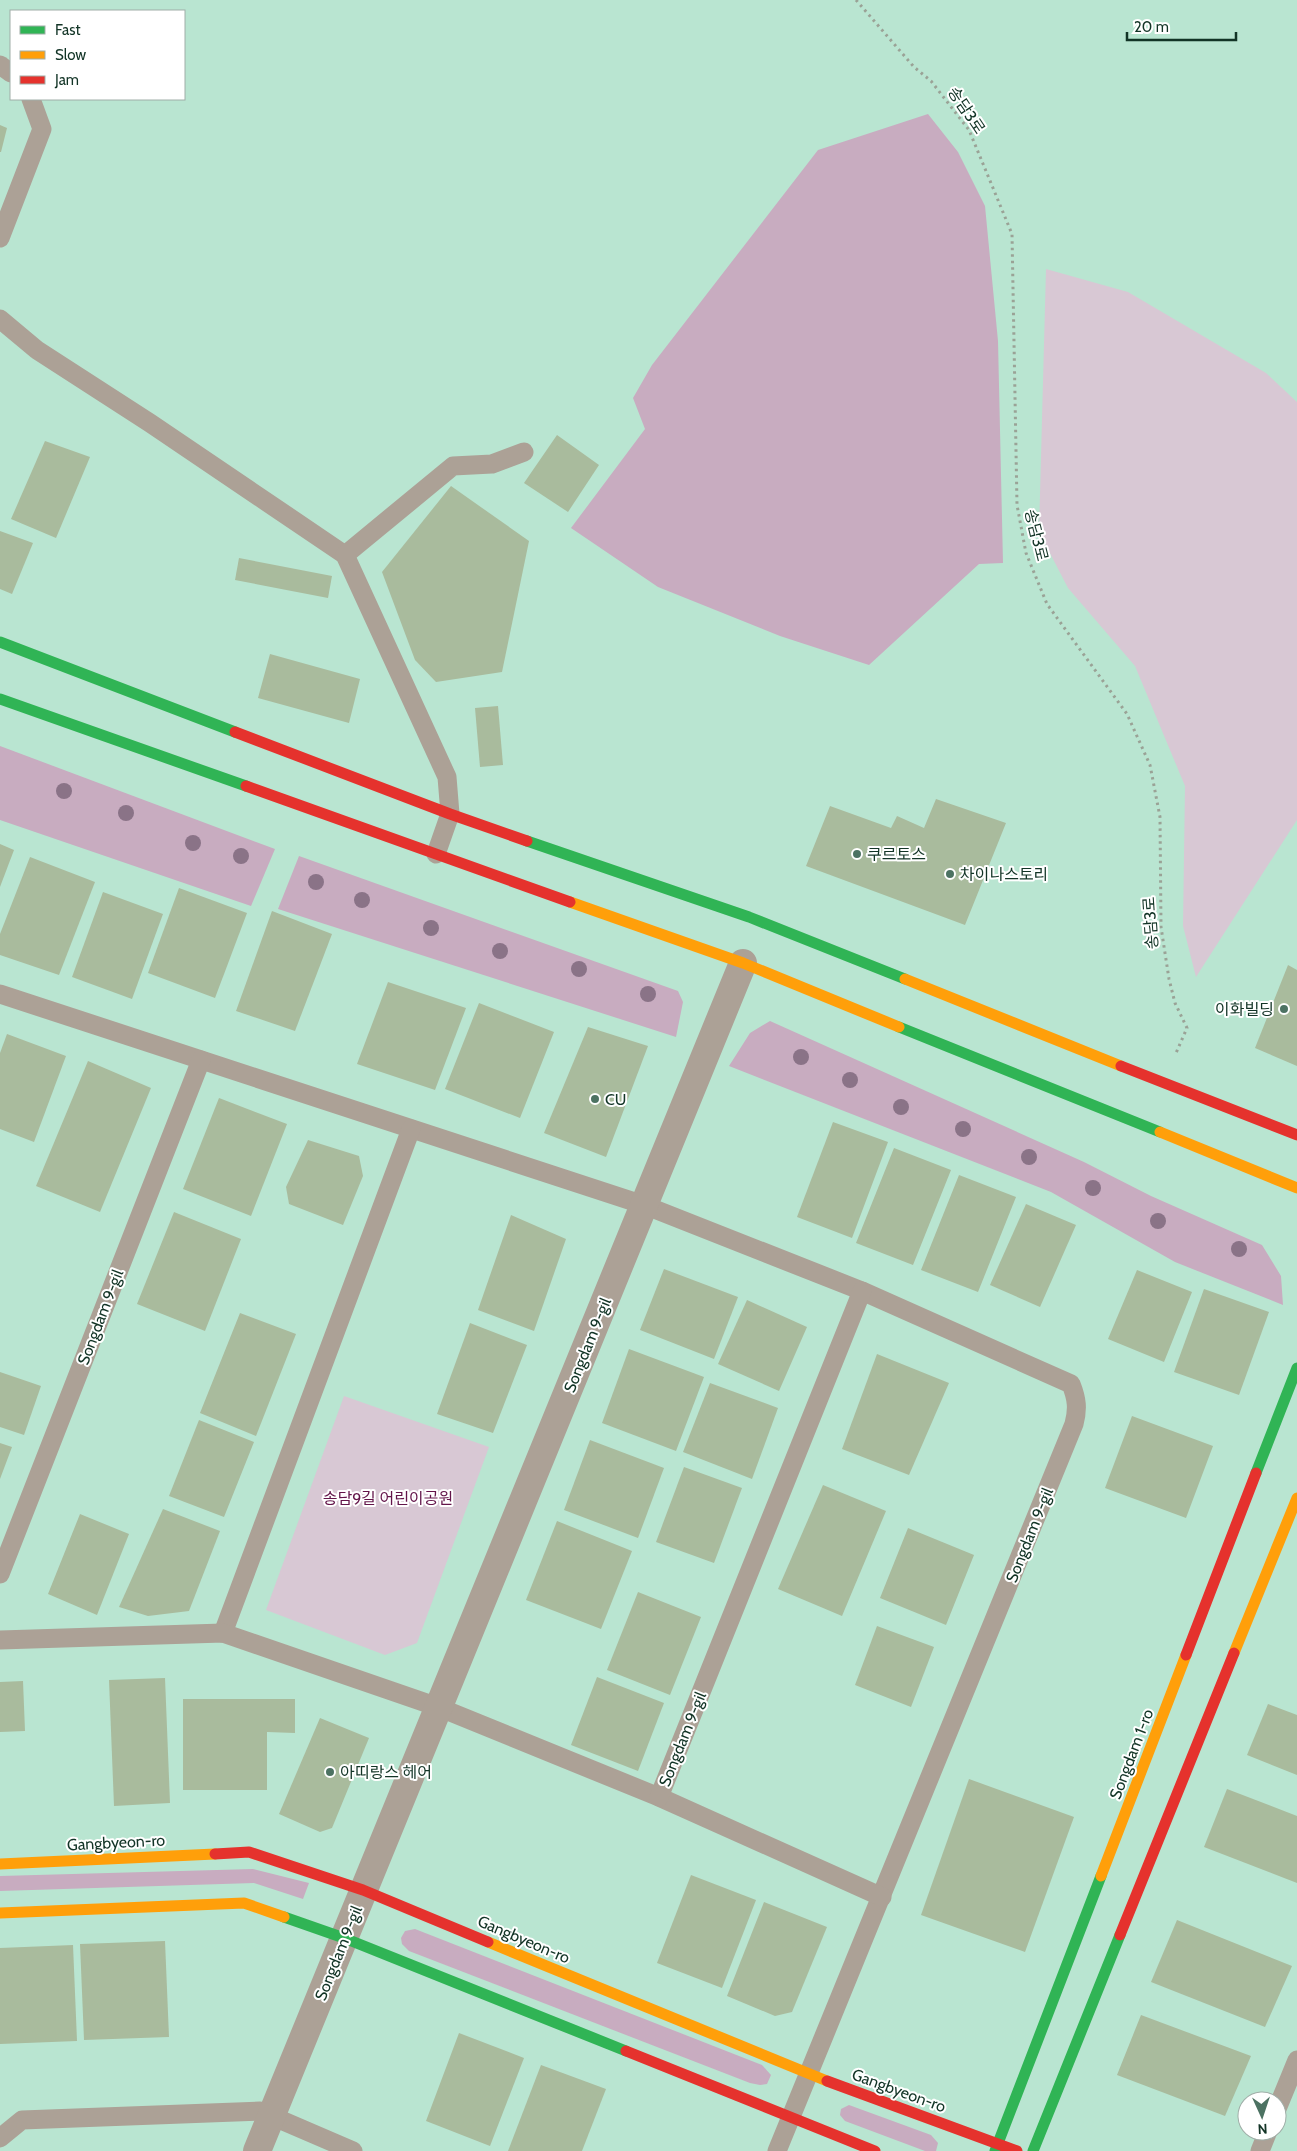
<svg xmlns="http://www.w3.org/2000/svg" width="1297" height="2151" font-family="Cabin,'Noto Sans KR',sans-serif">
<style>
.green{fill:#d8c8d4}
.forest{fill:#c8acc0}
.building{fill:#a9bb9d}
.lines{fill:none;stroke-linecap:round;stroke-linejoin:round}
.path{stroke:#9aa296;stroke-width:3;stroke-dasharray:2.5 4;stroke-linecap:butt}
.lane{stroke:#aca196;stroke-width:19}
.street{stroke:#aca196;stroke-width:28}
.fast{stroke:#30b455;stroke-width:11}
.slow{stroke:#ff9f0a;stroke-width:11}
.jam{stroke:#e5322d;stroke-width:11}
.tree{fill:#8a7387}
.poi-dot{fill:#4c7262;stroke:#fff;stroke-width:2}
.labels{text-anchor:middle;stroke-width:4;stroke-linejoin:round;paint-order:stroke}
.street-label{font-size:16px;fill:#123426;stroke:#fff}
.poi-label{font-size:16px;fill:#123426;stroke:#fff;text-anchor:start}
.park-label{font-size:16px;fill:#63154a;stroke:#fff}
</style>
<rect width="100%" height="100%" fill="#b9e5d1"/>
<!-- green -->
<g class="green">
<path d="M1046,269L1128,292L1266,373L1297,402V820L1196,977L1183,926L1185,786L1135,666L1068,588L1039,532Z"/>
<path d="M344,1396L489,1447L417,1643L385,1655L266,1610Z"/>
</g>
<!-- forest -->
<g class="forest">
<path d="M928,114L958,152L985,206L998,341L1003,563L979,564L869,665L780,636L658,587L571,528L645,429L633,398L652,365L818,150Z"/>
<path d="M0,746L275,849L251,906L0,820Z"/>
<path d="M299,856L678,991L683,1002L676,1037L278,909Z"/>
<path d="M770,1021L1084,1162L1151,1196L1262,1245L1281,1276L1283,1305L1175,1262L1051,1192L729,1066L750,1033Z"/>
<path d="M253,1869L309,1883L303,1899L254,1883L0,1891V1876Z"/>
<path d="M415,1929L762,2065L771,2075L767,2084L760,2085L750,2083L409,1951L402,1944L401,1938L405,1931Z"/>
<path d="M849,2105L931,2135L938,2143L936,2151H925L845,2121L840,2115L841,2109Z"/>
</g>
<!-- building -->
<g class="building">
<path d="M0,125L7,128L1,152H0Z"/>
<path d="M557,435L599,465L568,512L524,483Z"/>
<path d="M45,441L90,457L56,538L11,519Z"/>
<path d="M451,486L529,541L502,672L436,682L415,660L382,572Z"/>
<path d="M0,531L33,543L12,594L0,589Z"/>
<path d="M239,558L332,576L328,598L235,580Z"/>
<path d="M270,654L360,679L349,723L258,698Z"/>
<path d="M498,706L503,765L480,767L475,708Z"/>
<path d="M936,799L1006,823L965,925L806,866L830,806L891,828L897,816L924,828Z"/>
<path d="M0,844L14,850L0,887Z"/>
<path d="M30,857L95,882L59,975L0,955V934Z"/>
<path d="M179,888L247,913L215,998L148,973Z"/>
<path d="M103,892L163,914L132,999L72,977Z"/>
<path d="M272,911L332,934L295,1031L236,1011Z"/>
<path d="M1288,965L1297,970V1066L1255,1048Z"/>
<path d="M388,982L466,1008L435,1090L357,1064Z"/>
<path d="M479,1003L554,1032L520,1118L445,1089Z"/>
<path d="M588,1027L648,1046L606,1157L544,1133Z"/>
<path d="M7,1034L66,1056L34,1142L0,1129V1053Z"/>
<path d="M88,1061L151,1088L100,1212L36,1186Z"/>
<path d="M219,1098L287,1124L251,1216L183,1189Z"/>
<path d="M833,1122L888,1142L852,1238L797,1217Z"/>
<path d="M308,1140L359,1156L363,1176L343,1225L289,1204L286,1187Z"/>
<path d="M894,1148L951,1170L913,1265L856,1243Z"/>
<path d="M959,1175L1016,1197L978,1292L921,1270Z"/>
<path d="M1026,1204L1076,1225L1040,1307L990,1285Z"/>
<path d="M174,1212L241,1239L205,1331L137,1304Z"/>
<path d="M511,1215L566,1239L534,1331L478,1310Z"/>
<path d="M664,1269L738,1297L714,1359L640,1330Z"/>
<path d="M1137,1270L1192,1292L1164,1362L1108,1339Z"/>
<path d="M1204,1289L1269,1312L1239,1395L1174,1372Z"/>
<path d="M747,1300L807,1327L779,1391L718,1364Z"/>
<path d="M240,1313L296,1334L256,1436L200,1413Z"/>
<path d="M470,1323L527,1345L493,1433L437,1414Z"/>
<path d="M629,1349L704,1377L676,1451L602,1423Z"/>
<path d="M877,1354L949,1383L909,1475L842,1449Z"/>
<path d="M0,1372L41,1386L24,1435L0,1427Z"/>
<path d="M710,1383L778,1408L752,1479L683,1452Z"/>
<path d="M1132,1416L1213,1446L1186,1518L1105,1488Z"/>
<path d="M199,1420L254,1442L224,1517L169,1496Z"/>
<path d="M590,1440L664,1468L638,1538L564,1510Z"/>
<path d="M0,1443L12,1447L0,1479Z"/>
<path d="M684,1467L742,1488L714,1563L656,1542Z"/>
<path d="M823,1485L886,1511L842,1616L778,1589Z"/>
<path d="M163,1509L220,1531L189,1611L148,1616L119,1607Z"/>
<path d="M80,1514L129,1534L97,1615L48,1594Z"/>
<path d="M557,1521L632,1551L601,1629L526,1600Z"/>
<path d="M908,1528L974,1555L946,1625L880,1598Z"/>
<path d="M638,1592L701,1617L670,1695L607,1670Z"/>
<path d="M877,1626L934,1647L911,1707L855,1685Z"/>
<path d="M597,1677L664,1703L638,1771L571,1745Z"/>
<path d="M165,1678L170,1803L114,1806L109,1680Z"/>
<path d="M23,1681L25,1731L0,1732V1682Z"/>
<path d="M183,1699H295V1733L267,1732V1790H183Z"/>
<path d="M1268,1704L1297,1715V1775L1247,1755Z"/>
<path d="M320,1718L369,1738L332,1828L320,1832L279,1814Z"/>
<path d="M969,1779L1074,1817L1025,1952L921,1915Z"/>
<path d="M1227,1789L1297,1816V1883L1204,1847Z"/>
<path d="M691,1875L756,1900L722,1988L657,1963Z"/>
<path d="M764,1902L827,1927L792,2012L775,2016L727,1996Z"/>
<path d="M1177,1920L1292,1966L1265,2027L1151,1982Z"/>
<path d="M165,1941L169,2037L84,2040L80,1944Z"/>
<path d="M73,1945L77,2041L0,2044V1948Z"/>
<path d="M1141,2015L1251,2056L1225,2116L1117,2075Z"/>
<path d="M459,2033L524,2058L490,2146L426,2121Z"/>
<path d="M541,2065L606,2089L582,2151H508Z"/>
</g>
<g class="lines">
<!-- path -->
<path class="path" d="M856,0L914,67L931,81L969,130L1012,234L1017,505L1026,553L1047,604L1127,714L1150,765L1160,817L1161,927L1169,979L1175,1003L1187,1028L1176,1053"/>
<!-- lane -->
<g class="lane">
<path d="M0,65L11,73"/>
<path d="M0,238L42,129L31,99"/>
<path d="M0,319L37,350L150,423L345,555L447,777L450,814L436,854"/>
<path d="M345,555L453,466L492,464L524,452"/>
<path d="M0,994L644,1205L862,1291L1071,1384C1077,1399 1078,1409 1074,1424L777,2151"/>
<path d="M0,1574L201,1060"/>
<path d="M223,1633L411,1129"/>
<path d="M0,1640L223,1633L438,1707L659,1797L882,1897"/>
<path d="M659,1797L862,1291"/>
<path d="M1277,2109L1297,2060"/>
<path d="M0,2138L22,2120L260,2111L353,2151"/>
<path d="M1260,2151L1268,2131"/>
</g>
<!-- street -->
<path class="street" d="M257,2151L743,963"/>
<!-- fast -->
<g class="fast">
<path d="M0,642L235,732"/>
<path d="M0,699L246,786"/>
<path d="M527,841L749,917L905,979"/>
<path d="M899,1027L1160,1132"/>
<path d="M1256,1473L1297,1368"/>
<path d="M284,1917L344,1938L626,2051"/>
<path d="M995,2151L1101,1876"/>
<path d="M1033,2151L1120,1935"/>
</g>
<!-- slow -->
<g class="slow">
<path d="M570,902L743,963L899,1027"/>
<path d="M905,979L1121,1066"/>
<path d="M1160,1132L1297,1188"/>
<path d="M1234,1653L1297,1498"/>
<path d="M0,1864L215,1854"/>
<path d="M1101,1876L1186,1655"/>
<path d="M0,1913L244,1903L284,1917"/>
<path d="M488,1942L827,2081"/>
</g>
<!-- jam -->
<g class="jam">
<path d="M235,732L450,814L527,841"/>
<path d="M246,786L570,902"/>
<path d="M1121,1066L1297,1135"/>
<path d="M1186,1655L1256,1473"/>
<path d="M215,1854L249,1852L363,1890L488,1942"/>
<path d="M1120,1935L1234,1653"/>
<path d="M626,2051L875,2151"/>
<path d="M827,2081L1017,2151"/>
</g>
</g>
<!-- trees -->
<g class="tree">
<circle cx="64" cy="791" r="8"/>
<circle cx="126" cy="813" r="8"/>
<circle cx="193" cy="843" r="8"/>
<circle cx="241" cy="856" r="8"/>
<circle cx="316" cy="882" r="8"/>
<circle cx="362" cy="900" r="8"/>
<circle cx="431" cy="928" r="8"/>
<circle cx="500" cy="951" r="8"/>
<circle cx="579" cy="969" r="8"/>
<circle cx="648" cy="994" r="8"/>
<circle cx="801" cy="1057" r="8"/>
<circle cx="850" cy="1080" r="8"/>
<circle cx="901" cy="1107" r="8"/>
<circle cx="963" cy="1129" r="8"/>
<circle cx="1029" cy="1157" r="8"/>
<circle cx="1093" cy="1188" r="8"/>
<circle cx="1158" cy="1221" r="8"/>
<circle cx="1239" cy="1249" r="8"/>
</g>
<!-- markers -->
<g class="poi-dot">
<circle cx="857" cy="854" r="5"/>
<circle cx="950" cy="874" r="5"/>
<circle cx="1284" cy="1009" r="5"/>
<circle cx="595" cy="1099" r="5"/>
<circle cx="330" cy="1772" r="5"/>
</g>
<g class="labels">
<!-- street labels -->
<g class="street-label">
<text transform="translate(967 110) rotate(56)" y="6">송담3로</text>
<text transform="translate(1037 535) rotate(76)" y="6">송담3로</text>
<text transform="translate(1150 923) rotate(-94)" y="6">송담3로</text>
<text transform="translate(100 1317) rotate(-69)" y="6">Songdam 9-gil</text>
<text transform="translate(587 1345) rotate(-68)" y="6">Songdam 9-gil</text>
<text transform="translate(1029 1535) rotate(-68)" y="6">Songdam 9-gil</text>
<text transform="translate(682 1739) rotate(-68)" y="6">Songdam 9-gil</text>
<text transform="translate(1131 1754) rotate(-69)" y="6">Songdam 1-ro</text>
<text transform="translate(116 1842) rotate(-3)" y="6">Gangbyeon-ro</text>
<text transform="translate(524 1939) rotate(23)" y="6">Gangbyeon-ro</text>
<text transform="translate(338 1953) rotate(-68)" y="6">Songdam 9-gil</text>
<text transform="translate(899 2090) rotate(20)" y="6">Gangbyeon-ro</text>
</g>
<!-- poi labels -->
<g class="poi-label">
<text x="867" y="860">쿠르토스</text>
<text x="960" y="880">차이나스토리</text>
<text x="1274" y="1015" text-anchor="end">이화빌딩</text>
<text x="605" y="1105">CU</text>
<text x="340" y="1778">아띠랑스 헤어</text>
</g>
<!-- park labels -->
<g class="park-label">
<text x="388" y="1504">송담9길 어린이공원</text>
</g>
</g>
<!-- legend -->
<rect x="10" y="10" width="175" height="90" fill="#ffffff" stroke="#a0aea8"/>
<rect x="20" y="26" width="25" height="8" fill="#30b455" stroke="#a0aea8"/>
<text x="55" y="35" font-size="15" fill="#123426">Fast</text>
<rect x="20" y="51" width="25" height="8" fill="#ff9f0a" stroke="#a0aea8"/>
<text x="55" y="60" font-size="15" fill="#123426">Slow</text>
<rect x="20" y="76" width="25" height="8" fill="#e5322d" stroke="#a0aea8"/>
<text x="55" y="85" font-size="15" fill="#123426">Jam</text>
<!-- north arrow -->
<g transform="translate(1262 2116) rotate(177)"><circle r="24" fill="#ffffff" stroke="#a0aea8"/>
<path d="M0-4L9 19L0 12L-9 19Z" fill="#4c7262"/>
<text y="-8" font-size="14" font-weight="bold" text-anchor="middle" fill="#123426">N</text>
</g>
<!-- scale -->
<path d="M1127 32v8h109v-8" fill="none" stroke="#123426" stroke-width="2.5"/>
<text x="1134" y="32" font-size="15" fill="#123426" stroke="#ffffff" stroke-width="4" paint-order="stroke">20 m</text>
</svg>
